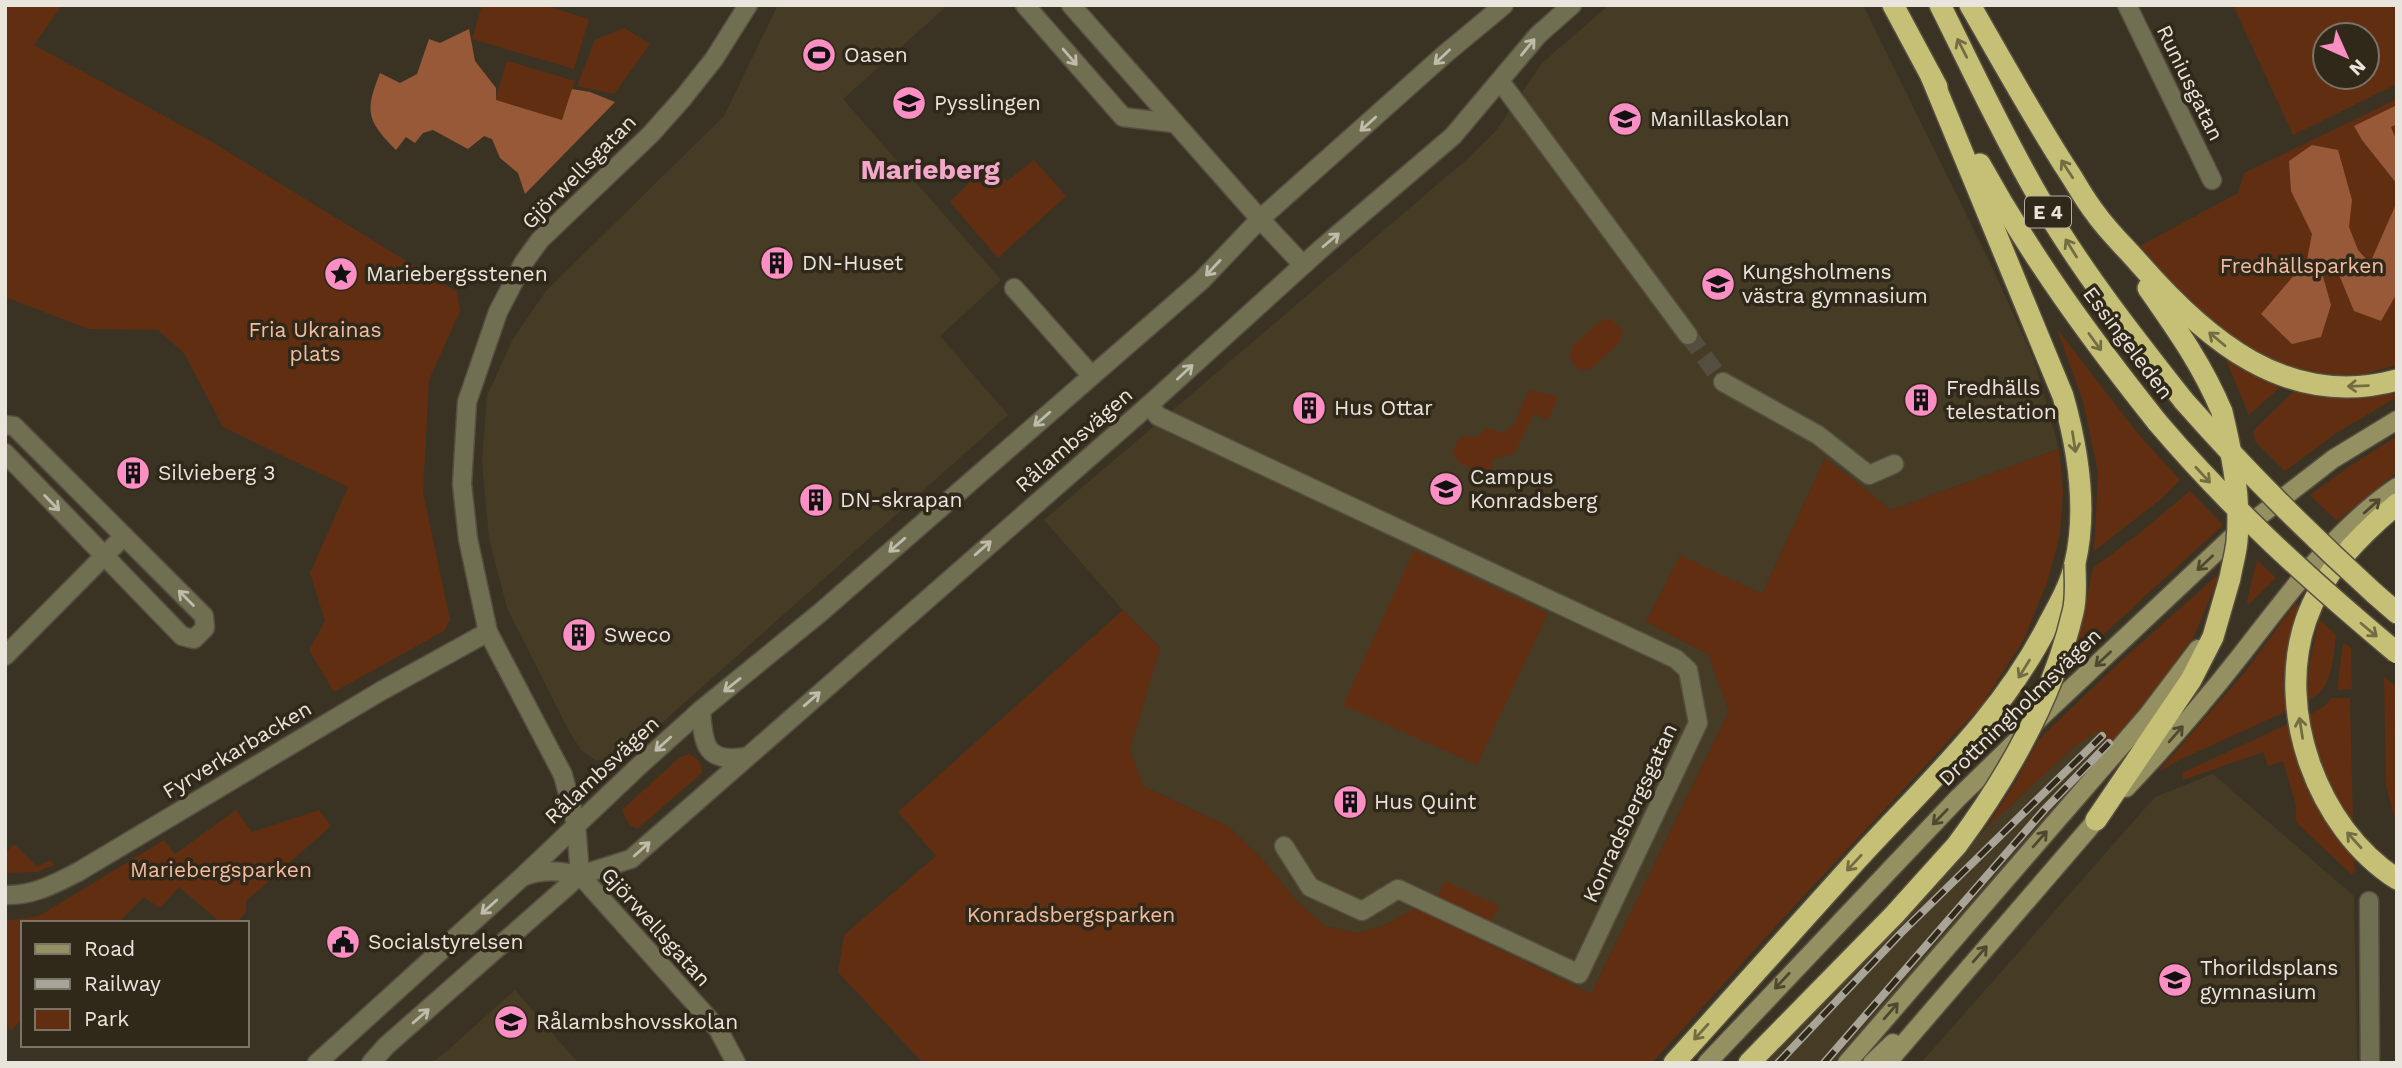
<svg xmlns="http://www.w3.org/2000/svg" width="2402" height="1068" font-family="'Work Sans',sans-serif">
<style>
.built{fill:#463c26}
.green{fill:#622e12;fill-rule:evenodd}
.forest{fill:#985939}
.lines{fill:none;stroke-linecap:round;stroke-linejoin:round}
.minor-tunnel{stroke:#544e40;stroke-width:18;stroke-dasharray:18 9;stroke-linecap:butt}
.pedestrian-casing{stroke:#564f41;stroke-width:21}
.minor-casing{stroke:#564f41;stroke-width:21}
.tertiary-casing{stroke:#564f41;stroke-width:21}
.secondary-casing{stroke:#564f41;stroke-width:21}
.motorway-casing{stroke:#564f41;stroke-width:24}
.pedestrian{stroke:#716f52;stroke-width:18}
.minor{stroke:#716f52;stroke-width:18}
.tertiary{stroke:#716f52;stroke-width:18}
.secondary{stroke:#949061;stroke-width:18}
.motorway{stroke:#c6c077;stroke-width:21}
.rail-casing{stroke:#a9a498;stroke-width:8}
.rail{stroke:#30291a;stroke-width:5;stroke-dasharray:16;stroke-linecap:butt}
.motorway-bridge-casing{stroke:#564f41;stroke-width:24;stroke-linecap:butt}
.motorway-bridge{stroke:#c6c077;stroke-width:21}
.oneway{stroke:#c0bcac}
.oneway2{stroke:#746d44}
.oneway3{stroke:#4e482f}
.labels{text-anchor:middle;stroke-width:7;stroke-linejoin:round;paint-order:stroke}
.shield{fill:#30291a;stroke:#b2ada2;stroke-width:2}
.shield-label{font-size:19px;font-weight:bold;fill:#eae5dc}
.poi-label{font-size:21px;fill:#eae5dc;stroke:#30291a;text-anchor:start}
.street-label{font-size:21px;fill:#eae5dc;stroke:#30291a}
.park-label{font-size:21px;fill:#f3bba0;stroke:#30291a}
.district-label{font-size:28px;font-weight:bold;fill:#f3a7ca;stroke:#30291a}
</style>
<rect width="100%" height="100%" fill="#3a3324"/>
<!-- built -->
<g class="built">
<path d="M778,5H948L843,99L1001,280L940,336L1008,415L620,760H595L581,750L569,731L507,608L489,538L482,461L487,396L513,339L546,291L724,116Z"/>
<path d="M1609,5H1863L1993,269L2034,360L2059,449L1891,510L1825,458L1762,594L1680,556L1646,622L1708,654L1729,711L1591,994L1416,908L1383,926L1356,933L1325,926L1296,901L1265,862L1229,827L1143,786L1130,749L1160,648L1123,610L1044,520L1465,161L1495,132L1542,63Z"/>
<path d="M2098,730L2112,746L1837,1063H1767L1953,867L1986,828L2075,746Z"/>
<path d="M2213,774L2354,896L2357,1063H1921L2155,797Z"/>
<path d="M515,990L578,1063H432L449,1049Z"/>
</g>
<!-- green -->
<g class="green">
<path d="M5,5H62L34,45L212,142L457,292L460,311L429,380L423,492L450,620L444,631L334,692L309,650L325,621L310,573L348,487L223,427L184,353L158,330L89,329L5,297Z"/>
<path d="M482,5H544L589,19L574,69L472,39Z"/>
<path d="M2233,5H2397V84L2293,135ZM2325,35H2367V77H2325Z"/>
<path d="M624,28L650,44L614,94L577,86L595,40Z"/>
<path d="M507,61L575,81L563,120L495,100Z"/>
<path d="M2397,99V365C2385,368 2372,373 2360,374C2313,378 2260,361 2223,332C2191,308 2166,275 2140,246L2238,193L2244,173Z"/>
<path d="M1034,160L1066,196L998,258L950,202L987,165L1007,181Z"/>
<path d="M1610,318L1623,331L1620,342L1593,368L1580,371L1570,359L1571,347L1599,322Z"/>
<path d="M2057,329L2138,434L2180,480L2161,499L2094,551L2098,472L2083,401Z"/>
<path d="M2228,359L2248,373L2280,387L2249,415L2226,360Z"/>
<path d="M1529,390L1558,397L1548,420L1534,414L1514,454L1492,459L1493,468L1488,474L1475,475L1468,466L1460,464L1453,454C1454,444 1459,437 1468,435L1476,438L1486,428L1496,430L1501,434L1513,426Z"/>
<path d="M2294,391C2329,400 2362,400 2397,393V397L2338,432L2285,471L2255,441L2253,431Z"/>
<path d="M2397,436V472L2337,521L2310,495L2350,466Z"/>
<path d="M2059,449L2063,491L2060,534L2047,583L2024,639L1981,706L1784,917L1652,1063H923L838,972L844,935L936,856L898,812L1123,610L1160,648L1130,749L1143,786L1229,827L1265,862L1296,901L1325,926L1356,933L1383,926L1415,908L1591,994L1729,711L1708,654L1646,622L1680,555L1762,594L1825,458L1891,510Z"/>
<path d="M2190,491L2223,525L2070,665L2084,613L2093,568L2136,536Z"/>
<path d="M1414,550L1548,613L1477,765L1343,705Z"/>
<path d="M2257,560L2276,578L2248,605L2247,601Z"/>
<path d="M2221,572L2194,636L2130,725L2112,746L2098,731L2075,746L1986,828L2016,781L2039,739L2120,662Z"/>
<path d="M2295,604L2301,608L2288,641L2284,683L2287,711L2179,760L2158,772L2244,673Z"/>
<path d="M2319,619L2336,635C2333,656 2333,693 2307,700L2309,666Z"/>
<path d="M2343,644H2346L2351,648L2352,689L2337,690Z"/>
<path d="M2384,677L2397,687V827L2386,785Z"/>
<path d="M2331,698H2350L2353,823C2327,784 2316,763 2308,716L2326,705Z"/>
<path d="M2288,724L2306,787L2324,818L2354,856L2355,872L2351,874L2296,822V805L2283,761L2268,766L2263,752L2183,780L2182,773Z"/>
<path d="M689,754C699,759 702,763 702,773L637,829L629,824L622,810L679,758Z"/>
<path d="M236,810L252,832L319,810L331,826L246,901V912L236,923H221L179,887L160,908L144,897L118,923H23V1018L11,1030L5,1022V921L39,916L164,840L175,854Z"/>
<path d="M14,844L37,867L50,860L54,865L37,872L5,873V853Z"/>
<path d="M1445,881L1499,906L1491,922L1437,897Z"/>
</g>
<!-- forest -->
<g class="forest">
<path d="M469,29L475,61L496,88V100L562,120L572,89L590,92L615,102L525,194L518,173L500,158L492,139L484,136L468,149L433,130L423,133L415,143L406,137L396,150C366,120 365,111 380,73L400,83L417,74L429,39L440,43Z"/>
<path d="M2397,105V124L2391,127L2397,142V184L2362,140L2354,126Z"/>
<path d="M2312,145L2338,150L2352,200L2349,227L2358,250L2370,263L2397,202V293L2381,321L2354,311L2337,270L2322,273L2331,305L2321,337L2292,344L2261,314L2307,260L2312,234L2291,191L2289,161Z"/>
</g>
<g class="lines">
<!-- minor-tunnel -->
<path class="minor-tunnel" d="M1688,335L1723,382"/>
<!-- pedestrian casing -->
<g class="pedestrian-casing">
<path id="pedestrian" d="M1149,405L1158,416L1676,659L1688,670L1698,723L1579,974L1398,889L1362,911L1310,887L1284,846"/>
</g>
<!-- minor casing -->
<g class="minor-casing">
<g id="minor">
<path d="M1025,5L1123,117L1173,123"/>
<path d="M1071,5L1260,219"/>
<path d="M2127,5L2212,180"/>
<path d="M1500,81L1688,335"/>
<path d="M1014,288L1091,375"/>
<path d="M1723,382L1818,435L1869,475L1894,464"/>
<path d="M5,425L14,426L204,616L205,628L194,639L182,636L5,453"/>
<path d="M5,656L124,536"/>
<path d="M5,895C33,896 54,884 78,872L381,691L488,632"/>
<path d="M2369,901L2370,1063"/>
</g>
</g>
<!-- tertiary casing -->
<g class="tertiary-casing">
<g id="tertiary">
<path d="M1260,219L1303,265"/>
<path d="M701,710C703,746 706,763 746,757"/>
<path d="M525,876C544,869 560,871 580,875"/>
<path d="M317,1063L521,878L640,765L701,710L821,612L1202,280L1260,219L1445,54L1504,5"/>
<path d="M371,1063L386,1046L580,875L631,859L1149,405L1322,248L1453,136L1538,35L1572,5"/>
<path d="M736,1063L718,1029L580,875L576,824L563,775L488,632L468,539L462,484L467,402L498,312L524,262L540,240L651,134L683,98L714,59L748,5"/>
</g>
</g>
<!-- secondary casing -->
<g class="secondary-casing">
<g id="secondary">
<path d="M2126,788C2167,745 2205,701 2241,655C2288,595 2334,530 2397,487"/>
<path d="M1707,1063L1957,799L2044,714L2231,538L2333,459L2397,420"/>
<path d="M1847,1063L2148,715L2198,649"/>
<path d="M1872,1063L1893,1043"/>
<path d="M1887,1063L2104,811"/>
</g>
</g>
<!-- motorway casing -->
<g class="motorway-casing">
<g id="motorway">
<path d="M1893,5L1937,87"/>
<path d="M1940,5C1972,69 2002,134 2038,196C2080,269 2132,335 2184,401"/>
<path d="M1970,5C2001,59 2031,113 2064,165C2075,181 2084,199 2096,214C2108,231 2124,246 2138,262C2205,339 2287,410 2397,380"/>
<path d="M1980,164C2032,258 2091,339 2158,423"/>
<path d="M2148,288C2176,328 2203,366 2222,412"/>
<path d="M2397,504C2359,536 2322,573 2306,620C2275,710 2317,828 2397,879"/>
<path d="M2374,593L2397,613"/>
<path d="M2096,820L2191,680L2213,637L2230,578"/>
<path d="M1674,1063C1734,996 1794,929 1855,862C1925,785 2003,716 2050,621C2060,603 2071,583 2075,563C2088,508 2078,449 2063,396L1931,76"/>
<path d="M1749,1063L1894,915L1957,845"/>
</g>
</g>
<!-- pedestrian -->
<use href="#pedestrian" class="pedestrian"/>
<!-- minor -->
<use href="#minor" class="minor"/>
<!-- tertiary -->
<use href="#tertiary" class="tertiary"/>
<!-- secondary -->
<use href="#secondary" class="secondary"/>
<!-- motorway -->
<use href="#motorway" class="motorway"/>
<!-- rail casing -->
<g class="rail-casing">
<g id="rail">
<path d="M1778,1063L1901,933L2102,736"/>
<path d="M1824,1063L2045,809L2109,743"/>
</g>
</g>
<!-- rail -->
<use href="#rail" class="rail"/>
<!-- motorway-bridge casing -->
<g class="motorway-bridge-casing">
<g id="motorway-bridge">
<path d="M2184,401C2244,469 2307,532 2374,593"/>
<path d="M2222,412C2232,454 2241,498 2237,541C2236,553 2232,566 2230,578"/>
<path d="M2158,423C2231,509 2311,581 2397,653"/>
<path d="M1957,845C2009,775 2053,697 2073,612C2077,597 2075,579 2075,564"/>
</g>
</g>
<!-- motorway-bridge -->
<use href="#motorway-bridge" class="motorway-bridge"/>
</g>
<!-- one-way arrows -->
<defs><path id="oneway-shaft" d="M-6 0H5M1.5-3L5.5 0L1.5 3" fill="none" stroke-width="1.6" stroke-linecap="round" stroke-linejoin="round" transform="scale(1.75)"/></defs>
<g class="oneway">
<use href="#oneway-shaft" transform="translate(1528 47) rotate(-51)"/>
<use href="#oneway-shaft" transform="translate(1070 57) rotate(49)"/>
<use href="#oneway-shaft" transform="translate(1442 57) rotate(137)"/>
<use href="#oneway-shaft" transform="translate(1368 124) rotate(138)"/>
<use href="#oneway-shaft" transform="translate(1331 240) rotate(-40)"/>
<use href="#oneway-shaft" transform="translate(1213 268) rotate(133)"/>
<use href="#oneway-shaft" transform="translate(1185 372) rotate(-43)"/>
<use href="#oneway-shaft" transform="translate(1042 419) rotate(139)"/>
<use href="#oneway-shaft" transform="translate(52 503) rotate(46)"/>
<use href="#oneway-shaft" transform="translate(897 545) rotate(139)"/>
<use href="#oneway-shaft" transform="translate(983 548) rotate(-41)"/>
<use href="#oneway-shaft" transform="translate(186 598) rotate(-135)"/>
<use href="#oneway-shaft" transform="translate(732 685) rotate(141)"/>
<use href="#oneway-shaft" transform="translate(812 699) rotate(-41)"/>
<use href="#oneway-shaft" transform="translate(663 744) rotate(138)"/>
<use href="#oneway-shaft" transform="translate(642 849) rotate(-42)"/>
<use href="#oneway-shaft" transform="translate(489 907) rotate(138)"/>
<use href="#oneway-shaft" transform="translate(421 1016) rotate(-41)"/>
</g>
<g class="oneway2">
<use href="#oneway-shaft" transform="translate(1962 48) rotate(-117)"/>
<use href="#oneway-shaft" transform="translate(2067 169) rotate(-123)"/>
<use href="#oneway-shaft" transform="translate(2071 248) rotate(-122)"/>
<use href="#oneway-shaft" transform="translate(2217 339) rotate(-140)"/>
<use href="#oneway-shaft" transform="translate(2095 342) rotate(54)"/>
<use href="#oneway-shaft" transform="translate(2358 386) rotate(178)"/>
<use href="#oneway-shaft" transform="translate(2074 442) rotate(81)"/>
<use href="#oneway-shaft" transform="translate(2203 475) rotate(47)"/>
<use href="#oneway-shaft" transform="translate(2369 630) rotate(40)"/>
<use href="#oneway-shaft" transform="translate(2024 669) rotate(122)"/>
<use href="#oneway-shaft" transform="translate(2301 728) rotate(-99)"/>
<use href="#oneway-shaft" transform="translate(2354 840) rotate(-132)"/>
<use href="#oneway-shaft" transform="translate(1854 863) rotate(133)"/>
<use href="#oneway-shaft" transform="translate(1701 1032) rotate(132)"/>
</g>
<g class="oneway3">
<use href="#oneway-shaft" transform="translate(2372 506) rotate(-42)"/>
<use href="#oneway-shaft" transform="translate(2205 563) rotate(137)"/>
<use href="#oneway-shaft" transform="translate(2103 659) rotate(137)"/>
<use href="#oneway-shaft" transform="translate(2176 734) rotate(-49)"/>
<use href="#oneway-shaft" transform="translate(1940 817) rotate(134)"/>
<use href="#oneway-shaft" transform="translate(2040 839) rotate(-49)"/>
<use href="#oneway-shaft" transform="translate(1980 954) rotate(-49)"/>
<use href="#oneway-shaft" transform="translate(1782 981) rotate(133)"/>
<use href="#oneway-shaft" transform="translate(1891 1011) rotate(-49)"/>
</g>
<!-- icons -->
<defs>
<g id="stadium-disc" transform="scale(1.75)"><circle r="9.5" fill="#fb8fc4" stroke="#30291a"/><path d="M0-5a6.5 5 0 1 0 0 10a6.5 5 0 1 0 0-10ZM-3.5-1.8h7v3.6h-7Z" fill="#111"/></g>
<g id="school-disc" transform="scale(1.75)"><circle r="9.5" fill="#fb8fc4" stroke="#30291a"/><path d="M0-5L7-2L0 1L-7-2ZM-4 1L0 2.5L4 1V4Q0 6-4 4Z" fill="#111"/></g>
<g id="building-disc" transform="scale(1.75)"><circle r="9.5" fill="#fb8fc4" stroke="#30291a"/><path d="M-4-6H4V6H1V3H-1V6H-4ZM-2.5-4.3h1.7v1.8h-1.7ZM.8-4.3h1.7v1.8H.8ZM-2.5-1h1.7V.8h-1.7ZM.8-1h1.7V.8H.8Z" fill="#111"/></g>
<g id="sight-disc" transform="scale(1.75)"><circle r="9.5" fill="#fb8fc4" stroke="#30291a"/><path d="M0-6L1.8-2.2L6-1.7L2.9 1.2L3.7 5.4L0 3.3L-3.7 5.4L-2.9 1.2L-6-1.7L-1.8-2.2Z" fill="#111"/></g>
<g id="university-disc" transform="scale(1.75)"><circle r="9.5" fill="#fb8fc4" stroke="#30291a"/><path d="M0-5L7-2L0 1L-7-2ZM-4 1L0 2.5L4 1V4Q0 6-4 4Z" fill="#111"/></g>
<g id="civic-disc" transform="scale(1.75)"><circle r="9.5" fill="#fb8fc4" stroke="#30291a"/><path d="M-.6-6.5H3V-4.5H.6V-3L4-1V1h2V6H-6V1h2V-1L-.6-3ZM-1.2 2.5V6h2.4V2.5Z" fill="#111"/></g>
</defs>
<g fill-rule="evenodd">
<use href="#stadium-disc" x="819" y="55"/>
<use href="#school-disc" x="909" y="103"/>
<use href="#school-disc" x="1625" y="119"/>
<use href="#building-disc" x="777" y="263"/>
<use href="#sight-disc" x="341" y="274"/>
<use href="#school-disc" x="1718" y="284"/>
<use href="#building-disc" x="1921" y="400"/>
<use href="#building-disc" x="1309" y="408"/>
<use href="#building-disc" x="133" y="473"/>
<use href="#university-disc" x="1446" y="489"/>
<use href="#building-disc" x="816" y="500"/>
<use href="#building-disc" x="579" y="635"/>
<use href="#building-disc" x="1350" y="802"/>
<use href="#civic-disc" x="343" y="942"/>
<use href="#school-disc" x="2175" y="980"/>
<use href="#school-disc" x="511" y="1022"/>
</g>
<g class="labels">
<!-- shield labels -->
<rect class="shield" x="2025" y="196.5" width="46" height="31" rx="5"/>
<g class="shield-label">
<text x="2048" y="219">E 4</text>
</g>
<!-- poi labels -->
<g class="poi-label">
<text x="844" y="62">Oasen</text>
<text x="934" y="110">Pysslingen</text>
<text x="1650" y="126">Manillaskolan</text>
<text x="802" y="270">DN-Huset</text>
<text x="1742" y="279">Kungsholmens<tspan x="1742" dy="24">västra gymnasium</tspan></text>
<text x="366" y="281">Mariebergsstenen</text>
<text x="1946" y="395">Fredhälls<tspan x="1946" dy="24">telestation</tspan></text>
<text x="1334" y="415">Hus Ottar</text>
<text x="158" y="480">Silvieberg 3</text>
<text x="1470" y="484">Campus<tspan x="1470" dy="24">Konradsberg</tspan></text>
<text x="840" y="507">DN-skrapan</text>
<text x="604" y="642">Sweco</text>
<text x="1374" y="809">Hus Quint</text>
<text x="368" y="949">Socialstyrelsen</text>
<text x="2200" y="975">Thorildsplans<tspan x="2200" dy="24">gymnasium</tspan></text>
<text x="536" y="1029">Rålambshovsskolan</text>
</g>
<!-- street labels -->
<g class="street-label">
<text transform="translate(2190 83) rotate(64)" y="7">Runiusgatan</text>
<text transform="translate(579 172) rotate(-45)" y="7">Gjörwellsgatan</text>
<text transform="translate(2128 343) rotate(53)" y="7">Essingeleden</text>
<text transform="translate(1074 440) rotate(-41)" y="7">Rålambsvägen</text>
<text transform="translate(2020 707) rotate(-44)" y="7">Drottningholmsvägen</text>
<text transform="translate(237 750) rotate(-31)" y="7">Fyrverkarbacken</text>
<text transform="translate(602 770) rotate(-43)" y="7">Rålambsvägen</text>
<text transform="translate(1630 813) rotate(-65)" y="7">Konradsbergsgatan</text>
<text transform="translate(656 927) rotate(48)" y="7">Gjörwellsgatan</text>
</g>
<!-- park labels -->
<g class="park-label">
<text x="2302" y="273">Fredhällsparken</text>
<text x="315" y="337">Fria Ukrainas<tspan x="315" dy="24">plats</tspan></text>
<text x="221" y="877">Mariebergsparken</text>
<text x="1071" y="922">Konradsbergsparken</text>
</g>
<!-- district labels -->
<g class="district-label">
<text x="930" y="179">Marieberg</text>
</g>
</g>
<!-- border -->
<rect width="2402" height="1068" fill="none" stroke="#eae5dc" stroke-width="14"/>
<!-- legend -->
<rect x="21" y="921" width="228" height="126" fill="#30291a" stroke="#7a7468" stroke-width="2"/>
<rect x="35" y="944" width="35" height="10" fill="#949061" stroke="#7a7468" stroke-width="2"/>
<text x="84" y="956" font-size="21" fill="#eae5dc">Road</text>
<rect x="35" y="979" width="35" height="10" fill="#a9a498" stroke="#7a7468" stroke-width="2"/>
<text x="84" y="991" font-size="21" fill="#eae5dc">Railway</text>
<rect x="35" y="1009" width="35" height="21" fill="#622e12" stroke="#7a7468" stroke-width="2"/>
<text x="84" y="1026" font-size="21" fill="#eae5dc">Park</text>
<!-- north arrow -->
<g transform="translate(2346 56) rotate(135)"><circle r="33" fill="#30291a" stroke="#7a7468" stroke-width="2"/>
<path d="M0-5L12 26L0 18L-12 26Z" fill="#fb8fc4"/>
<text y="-10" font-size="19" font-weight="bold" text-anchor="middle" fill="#eae5dc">N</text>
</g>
</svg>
